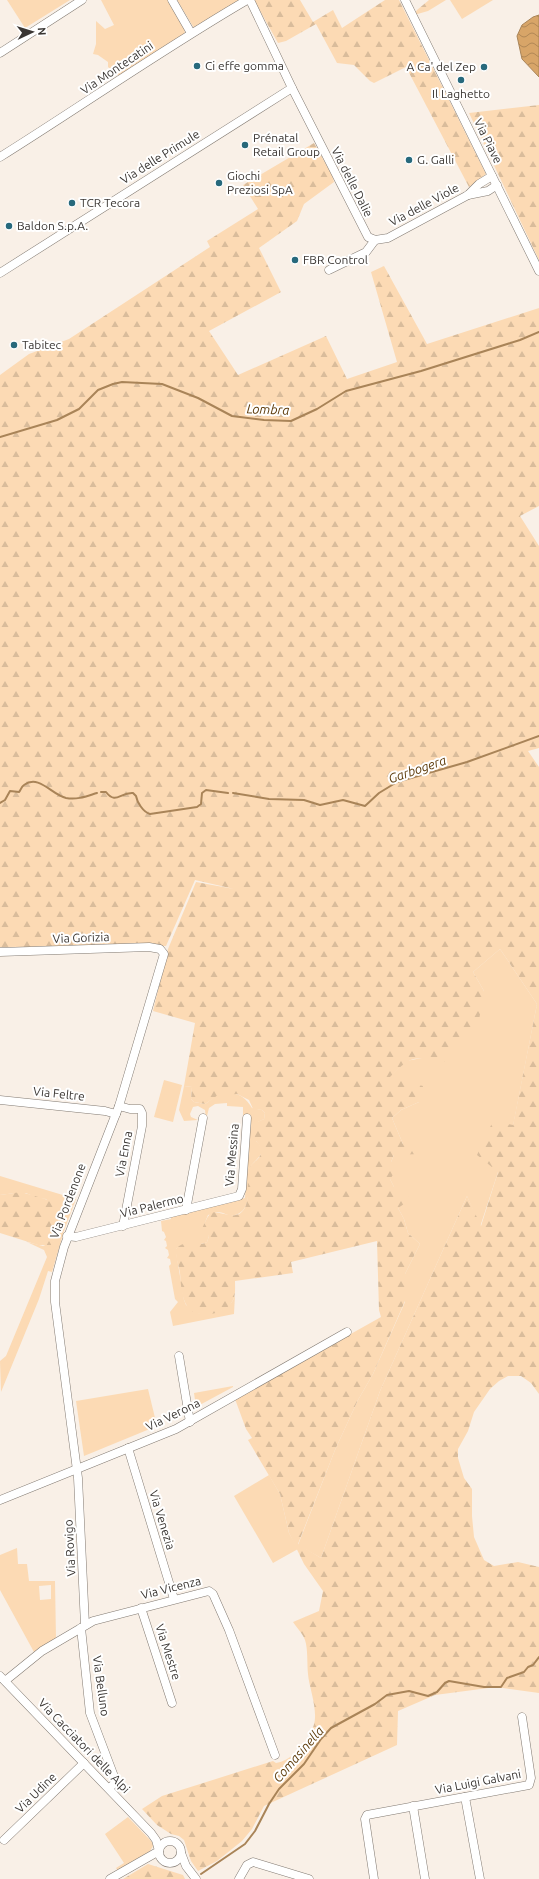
<svg xmlns="http://www.w3.org/2000/svg" width="539" height="1879" font-family="Ubuntu,sans-serif">
<style>
.green{fill:#fcdab4;fill-rule:evenodd}
.forest{fill:url(#forest-firs);fill-rule:evenodd}
.water{fill:url(#water-waves);stroke:#a98458}
.lines{fill:none;stroke-linecap:round;stroke-linejoin:round}
.stream{stroke:#a98458;stroke-width:2}
.minor-casing{stroke:#827a72;stroke-width:9}
.minor{stroke:#fff;stroke-width:8}
.poi-dot{fill:#27697c;stroke:#fff;stroke-width:1.5}
.labels{text-anchor:middle;stroke-width:4;stroke-linejoin:round;paint-order:stroke}
.poi-label{font-size:12px;fill:#3a3633;stroke:#fff;text-anchor:start}
.street-label{font-size:12px;fill:#3a3633;stroke:#fff}
.water-label{font-size:13px;font-style:italic;fill:#5e3c0b;stroke:#fff}
</style>
<defs>
<pattern id="forest-firs" width="22" height="20" patternUnits="userSpaceOnUse"><rect width="22" height="20" fill="#fcdab4"/><path d="M5 1l3.5 6h-7zM16 11l3.5 6h-7z" fill="#d9bc9b"/></pattern>
<pattern id="water-waves" width="16" height="10" patternUnits="userSpaceOnUse"><rect width="16" height="10" fill="#d8a568"/><path d="M0 5q4-4 8 0t8 0" fill="none" stroke="#b08756"/></pattern>
</defs>
<rect width="100%" height="100%" fill="#f9f0e7"/>
<!-- green -->
<g class="green">
<path d="M7,0H70L25,28Z"/>
<path d="M101,0H169L184,27L185,34L119,76L108,67V62L98,55L93,54L96,44V21L105,29L114,25Z"/>
<path d="M177,0H240C225,9 210,19 194,28Z"/>
<path d="M450,0H493L462,19Z"/>
<path d="M500,949L537,1004L513,1126L480,1227L467,1196L380,1391L321,1558L298,1545L335,1450L358,1400L373,1374L405,1302V1274L420,1244L408,1233L404,1219L398,1208L394,1187L390,1179L391,1162L394,1155L403,1144L392,1118L401,1110L419,1102L388,1078L406,1061L422,1058L484,991L473,972Z"/>
<path d="M164,1080L182,1085L173,1122L154,1117Z"/>
<path d="M184,1086L192,1087L191,1099L194,1102L205,1104C209,1102 213,1097 217,1095C232,1089 245,1095 252,1108L262,1110L265,1113L264,1119L258,1122L256,1141C271,1155 252,1159 249,1170C247,1181 252,1204 241,1212C230,1220 226,1212 217,1212C215,1212 211,1215 208,1215L204,1225L209,1236L207,1242C196,1248 186,1239 176,1249V1252L184,1300L186,1305L200,1314C213,1314 231,1311 235,1295L234,1314L173,1326L170,1312L178,1302L175,1299L169,1266L171,1264L170,1259L167,1258L169,1255L168,1250L165,1248L167,1246L166,1241L164,1240L166,1237L164,1232L162,1231L161,1221L171,1219V1217L245,1198L249,1120L243,1117V1107L227,1106V1103L215,1104L209,1108L206,1120L205,1110L198,1106L193,1107L190,1114L191,1117L198,1120L184,1121L179,1110Z"/>
<path d="M0,1176L76,1199L64,1231L52,1272L48,1271L39,1299L1,1392L0,1361L6,1356L47,1257L44,1250L27,1242L43,1246L53,1242L57,1234L59,1222L53,1206L46,1199L37,1198L26,1193H15L0,1195Z"/>
<path d="M233,1386V1387L196,1407L194,1393Z"/>
<path d="M148,1389L157,1426L84,1456L76,1401Z"/>
<path d="M269,1475L280,1494L289,1533L298,1549L273,1563L234,1496Z"/>
<path d="M17,1548L18,1564H27L29,1581H55L56,1639L34,1652L0,1590V1555ZM51,1585V1599L40,1600L39,1586Z"/>
<path d="M128,1817L152,1842L153,1846L150,1851L118,1871L116,1868L124,1863L105,1834Z"/>
</g>
<!-- forest -->
<g class="forest">
<path d="M254,0H300L313,22L333,10L342,28L385,0H399L486,174L469,187L406,67L374,83L370,81L354,65L337,63L316,24L286,41L278,43Z"/>
<path d="M429,0H446L428,11L414,15L417,10Z"/>
<path d="M539,105V260L469,113Z"/>
<path d="M314,143L332,175L334,182L304,204L297,221L259,248L281,292L209,331L238,375L326,336L347,379L397,362L371,272L384,266L427,344L539,308V506L520,516L539,546V748L528,751L539,767V1394L531,1383L521,1376H508L499,1381L490,1389L474,1412L468,1431L458,1449V1458L464,1478L472,1489V1516L474,1537L484,1560L494,1566L518,1562L539,1567V1693L496,1687L435,1695L398,1711L397,1745L264,1806L252,1829L242,1841L217,1861L198,1871L191,1861L184,1840L179,1836L171,1834L157,1825L142,1809L162,1796L273,1761L276,1763C290,1761 302,1747 312,1736L310,1732C322,1719 309,1689 308,1674C307,1665 308,1648 305,1640C303,1634 297,1628 293,1622L319,1611L323,1591L304,1564L289,1533L280,1494L248,1440L252,1438L246,1429L235,1399L381,1317L379,1310L377,1241L291,1262L293,1273L235,1281C235,1288 236,1296 232,1302C225,1315 195,1320 187,1306C181,1296 181,1284 180,1273C179,1265 175,1257 176,1249C185,1238 197,1248 207,1242L209,1236L204,1232L202,1229C204,1224 208,1215 211,1213C219,1209 239,1225 246,1205C250,1194 246,1180 249,1169C252,1161 260,1161 261,1152C261,1146 259,1145 256,1141C254,1138 253,1127 256,1123C258,1121 262,1120 264,1119L265,1113L262,1110L253,1109L249,1100L237,1094L218,1095L205,1104L194,1102L191,1099L192,1087L184,1086L195,1023L153,1011L168,949L196,882L234,889L195,880L166,946L0,947V375L29,354L69,339L210,247L207,241L258,209L243,185ZM500,949L537,1004L513,1125L493,1121L477,1155L498,1172L481,1226L467,1196L380,1391L321,1558L298,1544L335,1450L358,1400L373,1374L405,1301V1274L420,1244L408,1233L404,1219L398,1208L407,1202L409,1192L394,1187L390,1179L396,1171L391,1162L394,1155L419,1154L416,1146L403,1144L392,1118L401,1110L419,1102L423,1086L389,1078C410,1057 412,1054 442,1064L478,1026L484,991L473,972Z"/>
<path d="M21,1192C24,1193 46,1199 48,1200C61,1209 62,1234 51,1245H38L0,1233V1195Z"/>
<path d="M148,1864L183,1875L185,1879H123Z"/>
</g>
<!-- water -->
<path class="water" d="M539,15V77L522,59L517,36L522,25L533,17Z"/>
<g class="lines">
<!-- stream -->
<g class="stream">
<path d="M0,437L57,420L79,409L98,390L113,384L122,382L162,384L198,398L232,416L264,420L291,421L317,409L346,391L421,371L520,340L539,332"/>
<path d="M101,792H106C116,805 120,792 133,793L136,796C137,802 143,812 150,814L197,807L201,804L202,793L206,790L228,793"/>
<path d="M233,793L269,799L304,800L320,805L343,800L365,806L379,793L397,782L467,762L539,736"/>
<path d="M0,803L5,800L10,791L19,792C21,790 21,787 24,785C39,774 52,795 66,798C78,800 87,796 97,793"/>
<path d="M201,1874L245,1844L255,1831L269,1804L279,1789L304,1764L321,1739L331,1728L375,1704L387,1695L409,1691L428,1696L437,1692L445,1683L449,1681L484,1687H501L507,1678L524,1672L528,1667L533,1665L539,1657"/>
</g>
<!-- minor casing -->
<g class="minor-casing">
<g id="minor">
<path d="M172,0L191,33"/>
<path d="M250,0L292,88L368,237L375,240L388,238L468,195L479,184L492,176"/>
<path d="M405,0L539,271"/>
<path d="M0,53L82,0"/>
<path d="M0,157C83,105 163,49 247,0"/>
<path d="M468,195L488,191L497,185"/>
<path d="M329,270L366,252L375,240"/>
<path d="M0,273L292,88"/>
<path d="M0,952L149,947L160,949L164,954L119,1106L64,1247L55,1281V1302L78,1478L85,1625"/>
<path d="M0,1100L105,1111L116,1114"/>
<path d="M119,1106L130,1109H140L142,1113V1126L123,1226"/>
<path d="M186,1210L203,1118"/>
<path d="M67,1236L76,1237L239,1196L242,1189L247,1118"/>
<path d="M179,1356L190,1422"/>
<path d="M128,1448L174,1599"/>
<path d="M0,1500L176,1429L347,1332"/>
<path d="M141,1608L172,1703"/>
<path d="M81,1628L90,1713L115,1779L114,1784L109,1788"/>
<path d="M0,1676L151,1833L156,1840L159,1851L110,1879"/>
<path d="M5,1681L42,1651L93,1621L209,1591L213,1594L229,1630L275,1755"/>
<path d="M465,1797L480,1879"/>
<path d="M413,1806L425,1879"/>
<path d="M4,1840L84,1763"/>
<circle cx="170" cy="1852" r="11"/>
<path d="M181,1853L186,1866L196,1879"/>
<path d="M239,1879L247,1865L253,1862L309,1879"/>
<path d="M374,1879L365,1819L367,1815L529,1785L531,1778L522,1717"/>
</g>
</g>
<!-- minor -->
<use href="#minor" class="minor"/>
</g>
<!-- markers -->
<g class="poi-dot">
<circle cx="197" cy="66" r="4"/>
<circle cx="484" cy="67" r="4"/>
<circle cx="461" cy="80" r="4"/>
<circle cx="245" cy="145" r="4"/>
<circle cx="409" cy="160" r="4"/>
<circle cx="219" cy="183" r="4"/>
<circle cx="72" cy="203" r="4"/>
<circle cx="9" cy="226" r="4"/>
<circle cx="295" cy="260" r="4"/>
<circle cx="14" cy="345" r="4"/>
</g>
<g class="labels">
<!-- poi labels -->
<g class="poi-label">
<text x="205" y="70">Ci effe gomma</text>
<text x="476" y="71" text-anchor="end">A Ca' del Zep</text>
<text x="461" y="98" text-anchor="middle">Il Laghetto</text>
<text x="253" y="142">Prénatal<tspan x="253" dy="14">Retail Group</tspan></text>
<text x="417" y="164">G. Galli</text>
<text x="227" y="180">Giochi<tspan x="227" dy="14">Preziosi SpA</tspan></text>
<text x="80" y="207">TCR Tecora</text>
<text x="17" y="230">Baldon S.p.A.</text>
<text x="303" y="264">FBR Control</text>
<text x="22" y="349">Tabitec</text>
</g>
<!-- street labels -->
<g class="street-label">
<text transform="translate(117 68) rotate(-34)" y="4">Via Montecatini</text>
<text transform="translate(488 141) rotate(64)" y="4">Via Piave</text>
<text transform="translate(160 157) rotate(-32)" y="4">Via delle Primule</text>
<text transform="translate(352 182) rotate(63)" y="4">Via delle Dalie</text>
<text transform="translate(424 205) rotate(-28)" y="4">Via delle Viole</text>
<text transform="translate(81 938) rotate(-2)" y="4">Via Gorizia</text>
<text transform="translate(59 1094) rotate(6)" y="4">Via Feltre</text>
<text transform="translate(124 1154) rotate(-79)" y="4">Via Enna</text>
<text transform="translate(232 1155) rotate(-85)" y="4">Via Messina</text>
<text transform="translate(68 1201) rotate(-69)" y="4">Via Pordenone</text>
<text transform="translate(152 1206) rotate(-14)" y="4">Via Palermo</text>
<text transform="translate(173 1415) rotate(-26)" y="4">Via Verona</text>
<text transform="translate(162 1520) rotate(73)" y="4">Via Venezia</text>
<text transform="translate(70 1548) rotate(-93)" y="4">Via Rovigo</text>
<text transform="translate(171 1588) rotate(-14)" y="4">Via Vicenza</text>
<text transform="translate(168 1652) rotate(72)" y="4">Via Mestre</text>
<text transform="translate(101 1686) rotate(82)" y="4">Via Belluno</text>
<text transform="translate(84 1746) rotate(46)" y="4">Via Cacciatori delle Alpi</text>
<text transform="translate(478 1782) rotate(-11)" y="4">Via Luigi Galvani</text>
<text transform="translate(36 1793) rotate(-44)" y="4">Via Udine</text>
</g>
<!-- water labels -->
<g class="water-label">
<text transform="translate(268 409) rotate(2)" y="5">Lombra</text>
<text transform="translate(417 769) rotate(-19)" y="5">Garbogera</text>
<text transform="translate(298 1754) rotate(-49)" y="5">Comasinella</text>
</g>
</g>
<!-- north arrow -->
<g transform="translate(32 32) rotate(86)" stroke="#ffffff" stroke-width="3" paint-order="stroke">
<path d="M0-3L7 15L0 10L-7 15Z" fill="#3a3633"/>
<text y="-6" font-size="11" font-weight="bold" text-anchor="middle" fill="#3a3633">N</text>
</g>
</svg>
